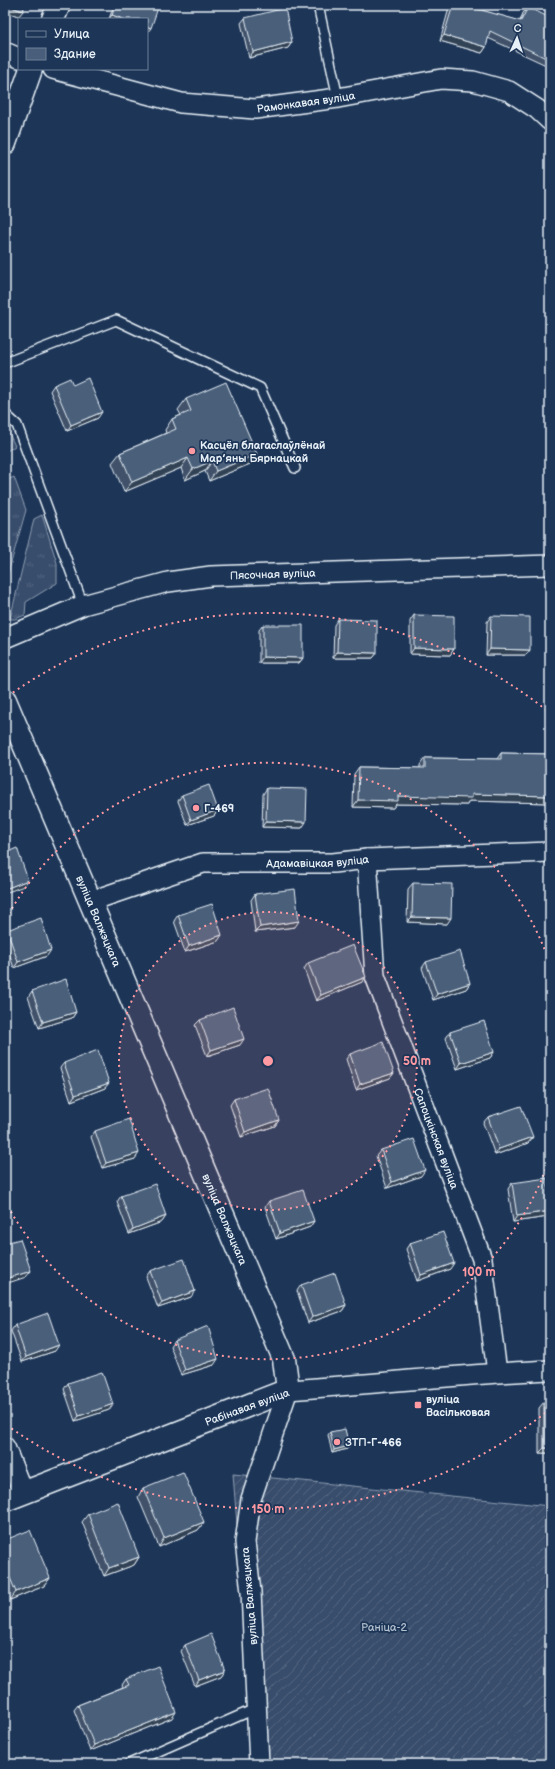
<svg xmlns="http://www.w3.org/2000/svg" width="555" height="1769" font-family="'Balsamiq Sans',sans-serif">
<style>
.grass{fill:url(#grass-tufts);stroke:#909fb2}
.garden{fill:url(#garden-furrows);stroke:#909fb2}
.lines{fill:none;stroke-linecap:round;stroke-linejoin:round}
.service-casing{stroke:#e8f1f8;stroke-width:12}
.minor-casing{stroke:#e8f1f8;stroke-width:22}
.tertiary-casing{stroke:#e8f1f8;stroke-width:25}
.service{stroke:#1d3557;stroke-width:9}
.minor{stroke:#1d3557;stroke-width:19}
.tertiary{stroke:#1d3557;stroke-width:22}
.wall{fill:#3f5169;stroke:#e8f1f8}
.shaded-wall{fill:#334255;stroke:#e8f1f8}
.building{fill:#495e7a;stroke:#e8f1f8}
.ring{fill:none;stroke:#ff9aa2;stroke-width:2;stroke-dasharray:2 4}
.poi-dot{fill:#ff9aa2;stroke:#1d3557;stroke-width:1.5}
.labels{text-anchor:middle;stroke-width:3.5;stroke-linejoin:round;paint-order:stroke}
.street-label{font-size:11px;fill:#e8f1f8;stroke:#1d3557}
.poi-label{font-size:11px;font-weight:bold;fill:#e8f1f8;stroke:#1d3557;text-anchor:start}
.park-label{font-size:11px;fill:#b3c0ce;stroke:#1d3557}
.centre{fill:#ff9aa2;stroke:#1d3557;stroke-width:2}
.ring-label{font-size:12px;text-anchor:middle;font-weight:bold;fill:#ff9aa2;stroke:#1d3557;stroke-width:3.5;stroke-linejoin:round;paint-order:stroke}
</style>
<defs>
<pattern id="grass-tufts" width="24" height="20" patternUnits="userSpaceOnUse"><rect width="24" height="20" fill="#374d6c"/><path d="M3 7l-1-3M5 7V3M7 7l1-3M15 17l-1-3M17 17v-4M19 17l1-3" fill="none" stroke="#546782"/></pattern>
<pattern id="garden-furrows" width="10" height="10" patternUnits="userSpaceOnUse"><rect width="10" height="10" fill="#374d6c"/><path d="M-1 1l2-2M0 10L10 0M9 11l2-2" fill="none" stroke="#546782"/></pattern>
</defs>
<rect width="100%" height="100%" fill="#1d3557"/>
<filter id="ink" filterUnits="userSpaceOnUse"><feTurbulence type="fractalNoise" baseFrequency=".025" numOctaves="2"/><feDisplacementMap in="SourceGraphic" scale="8" xChannelSelector="R" yChannelSelector="G"/><feConvolveMatrix kernelMatrix="1 2 1 2 8 2 1 2 1" color-interpolation-filters="sRGB"/></filter>
<g filter="url(#ink)">
<!-- grass -->
<g class="grass">
<path d="M5,425L15,446L5,452Z"/>
<path d="M14,477L26,510L5,584V481Z"/>
<path d="M42,515L57,563V583L26,602L25,615L15,619H10L34,519Z"/>
</g>
<!-- garden -->
<path class="garden" d="M233,1474L550,1506V1764H256Z"/>
<g class="lines">
<!-- service casing -->
<g class="service-casing">
<g id="service">
<path d="M318,5L338,98"/>
<path d="M5,363L116,320L260,388L295,468"/>
<path d="M5,414L17,425L83,605"/>
<path d="M129,1764L257,1708"/>
</g>
</g>
<!-- minor casing -->
<g class="minor-casing">
<g id="minor">
<path d="M5,52L19,58"/>
<path id="s1" d="M53,69L181,103L255,109L338,98L441,79L473,81L509,91L537,109L550,121"/>
<path id="s2" d="M5,638L83,605L168,582L211,576L550,565"/>
<path id="s3" d="M367,859L375,976L482,1259L497,1372"/>
<path id="s4" d="M91,901L203,863H333L367,859L550,852"/>
<path d="M5,1447L23,1493"/>
<path d="M259,1764L251,1592L245,1542L251,1499L288,1390C375,1384 462,1374 550,1370"/>
</g>
</g>
<!-- tertiary casing -->
<g class="tertiary-casing">
<g id="tertiary">
<path d="M53,19L59,5"/>
<path d="M5,143L31,69"/>
<path id="s5" d="M5,700L284,1359L288,1390L5,1500"/>
</g>
</g>
<!-- service -->
<use href="#service" class="service"/>
<!-- minor -->
<use href="#minor" class="minor"/>
<!-- tertiary -->
<use href="#tertiary" class="tertiary"/>
</g>
<!-- wall -->
<g class="wall">
<path d="M114,5H159L147,19H109Z"/>
<path d="M358,5H372L359,8Z"/>
<path d="M452,5H463L520,21L523,13L528,7L550,60L546,65L488,38L486,47L482,53L440,41L449,8Z"/>
<path d="M245,18L292,42L288,48L249,58L241,23Z"/>
<path d="M54,385H73L98,418L67,431L50,391Z"/>
<path d="M186,399L250,464L209,481L205,471L185,480L181,468L124,492L112,463L120,453L166,433L165,430L172,419L181,415L178,410Z"/>
<path d="M414,615L454,649L450,655L410,654V621Z"/>
<path d="M491,616L530,650L526,655H486L487,622Z"/>
<path d="M338,619L377,653L373,658H333L334,625Z"/>
<path d="M263,625L303,658L299,663H259V630Z"/>
<path d="M501,753L550,754V803L469,801L467,805L396,804L393,808L353,807L354,774L359,767L420,768V765L425,758L497,759Z"/>
<path d="M267,788L302,828L262,827L263,794Z"/>
<path d="M182,795L218,810L214,816L187,825L178,801Z"/>
<path d="M550,879V912H549Z"/>
<path d="M413,883L447,924L407,922L408,889Z"/>
<path d="M255,894L295,927L255,932L251,900Z"/>
<path d="M178,915L218,941L185,952L174,921Z"/>
<path d="M7,930L47,956L14,968L5,941V934Z"/>
<path d="M426,962L470,983L466,989L433,1000L422,968Z"/>
<path d="M308,963L362,982L316,1001L304,969Z"/>
<path d="M32,991L76,1012L72,1018L39,1028L28,997Z"/>
<path d="M200,1020L240,1045L207,1056L195,1025Z"/>
<path d="M450,1032L494,1052L490,1058L457,1069L446,1038Z"/>
<path d="M350,1054L394,1073L390,1078L356,1090L346,1059Z"/>
<path d="M64,1063L105,1088L71,1101L60,1068Z"/>
<path d="M234,1099L279,1120L275,1126L241,1137L230,1105Z"/>
<path d="M488,1117L533,1137L528,1143L495,1155L483,1123Z"/>
<path d="M95,1131L135,1159L102,1168L91,1137Z"/>
<path d="M381,1150L421,1176L387,1188L376,1156Z"/>
<path d="M512,1183L550,1198V1214L548,1217L513,1222L508,1189Z"/>
<path d="M121,1196L166,1216L162,1222L129,1234L117,1202Z"/>
<path d="M269,1201L314,1221L310,1227L276,1239L265,1207Z"/>
<path d="M410,1243L450,1269L417,1281L406,1249Z"/>
<path d="M150,1271L191,1297L158,1308L146,1277Z"/>
<path d="M301,1285L346,1305L342,1311L308,1323L297,1291Z"/>
<path d="M15,1325L55,1351L22,1362L11,1331Z"/>
<path d="M174,1340L214,1365L181,1375L170,1346Z"/>
<path d="M68,1383L109,1410L75,1421L64,1389Z"/>
<path d="M544,1402L550,1453H539V1408Z"/>
<path d="M330,1432L349,1446L347,1449L332,1453L328,1435Z"/>
<path d="M143,1488L204,1522L198,1530L159,1547L138,1497Z"/>
<path d="M88,1514L139,1557L134,1565L104,1576L82,1522Z"/>
<path d="M5,1540L50,1578L44,1586L10,1600L5,1588Z"/>
<path d="M185,1645L225,1670L221,1676L195,1686L181,1651Z"/>
<path d="M126,1679L172,1718L90,1751L74,1710L78,1705L123,1687L122,1685Z"/>
</g>
<!-- shaded-wall -->
<g class="shaded-wall">
<path d="M5,5L23,11L19,16L5,12Z"/>
<path d="M362,5H372L359,8Z"/>
<path d="M112,15L123,19H109Z"/>
<path d="M147,27L151,28L147,33Z"/>
<path d="M444,35L486,47L482,53L440,41Z"/>
<path d="M292,42L288,48L249,58L253,52Z"/>
<path d="M102,412L98,418L67,431L71,425Z"/>
<path d="M257,454L250,464L209,481L216,471Z"/>
<path d="M188,458L181,468L124,492L132,482Z"/>
<path d="M212,461L205,471L185,480L193,469Z"/>
<path d="M414,648L454,649L450,655L410,654Z"/>
<path d="M490,649L530,650L526,655H486Z"/>
<path d="M337,652L377,653L373,658H333Z"/>
<path d="M263,657L303,658L299,663H259Z"/>
<path d="M472,794L550,796V803L469,801L467,805L396,804L393,808L353,807L358,800L398,796Z"/>
<path d="M218,810L214,816L187,825L191,820Z"/>
<path d="M266,821L306,822L302,828L262,827Z"/>
<path d="M28,880L24,886L5,893V889Z"/>
<path d="M412,917L451,918L447,924L407,922Z"/>
<path d="M299,921L295,927L255,932L260,927Z"/>
<path d="M222,935L218,941L185,952L189,946Z"/>
<path d="M51,950L47,956L14,968L18,962Z"/>
<path d="M366,977L362,982L316,1001L321,995Z"/>
<path d="M470,983L466,989L433,1000L437,994Z"/>
<path d="M76,1012L72,1018L39,1028L43,1022Z"/>
<path d="M244,1039L240,1045L207,1056L211,1050Z"/>
<path d="M494,1052L490,1058L457,1069L461,1063Z"/>
<path d="M394,1073L390,1078L356,1090L360,1084Z"/>
<path d="M109,1083L105,1088L71,1101L75,1095Z"/>
<path d="M279,1120L275,1126L241,1137L245,1132Z"/>
<path d="M533,1137L528,1143L495,1155L499,1149Z"/>
<path d="M139,1153L135,1159L102,1168L106,1163Z"/>
<path d="M425,1170L421,1176L387,1188L392,1182Z"/>
<path d="M550,1211V1214L548,1217L513,1222L517,1216Z"/>
<path d="M166,1216L162,1222L129,1234L133,1229Z"/>
<path d="M314,1221L310,1227L276,1239L280,1233Z"/>
<path d="M454,1263L450,1269L417,1281L421,1275Z"/>
<path d="M31,1271L26,1277L5,1284V1279Z"/>
<path d="M195,1291L191,1297L158,1308L162,1303Z"/>
<path d="M346,1305L342,1311L308,1323L312,1317Z"/>
<path d="M59,1345L55,1351L22,1362L26,1357Z"/>
<path d="M218,1359L214,1365L181,1375L185,1370Z"/>
<path d="M113,1404L109,1410L75,1421L79,1416Z"/>
<path d="M349,1446L347,1449L332,1453L334,1450Z"/>
<path d="M544,1448H550V1453H539Z"/>
<path d="M204,1522L198,1530L159,1547L164,1538Z"/>
<path d="M139,1557L134,1565L104,1576L109,1568Z"/>
<path d="M50,1578L44,1586L10,1600L16,1592Z"/>
<path d="M225,1670L221,1676L195,1686L199,1680Z"/>
<path d="M176,1712L172,1718L90,1751L94,1745Z"/>
</g>
<!-- building -->
<g class="building">
<path d="M6,5H25L23,11Z"/>
<path d="M116,5H159L151,28L147,27V19H123L112,15Z"/>
<path d="M453,5H463L521,21L528,7L550,18V60L490,31L486,47L444,35Z"/>
<path d="M285,8L292,42L253,52L245,18Z"/>
<path d="M70,378L73,385L88,378L102,412L71,425L54,385Z"/>
<path d="M226,382L257,454L216,471L212,461L193,469L188,458L132,482L120,453L176,429L172,419L191,411L186,399Z"/>
<path d="M414,615L454,616V649L414,648Z"/>
<path d="M491,616L530,617V650L490,649Z"/>
<path d="M338,619L377,620V653L337,652Z"/>
<path d="M263,625H303V658L263,657Z"/>
<path d="M501,753L550,754V796L472,794V798L398,796V801L358,800L359,767L425,768V758L501,759Z"/>
<path d="M209,785L218,810L191,820L182,795Z"/>
<path d="M267,788L307,789L306,822L266,821Z"/>
<path d="M17,848L28,880L5,889V853Z"/>
<path d="M413,883L452,884L451,918L412,917Z"/>
<path d="M295,889L299,921L260,927L255,894Z"/>
<path d="M212,904L222,935L189,946L178,915Z"/>
<path d="M41,918L51,950L18,962L7,930Z"/>
<path d="M353,945L366,977L321,995L308,963Z"/>
<path d="M460,951L470,983L437,994L426,962Z"/>
<path d="M66,979L76,1012L43,1022L32,991Z"/>
<path d="M233,1007L244,1039L211,1050L200,1020Z"/>
<path d="M484,1021L494,1052L461,1063L450,1032Z"/>
<path d="M383,1042L394,1073L360,1084L350,1054Z"/>
<path d="M98,1050L109,1083L75,1095L64,1063Z"/>
<path d="M268,1088L279,1120L245,1132L234,1099Z"/>
<path d="M521,1106L533,1137L499,1149L488,1117Z"/>
<path d="M129,1119L139,1153L106,1163L95,1131Z"/>
<path d="M414,1139L425,1170L392,1182L381,1150Z"/>
<path d="M547,1178L550,1198V1211L517,1216L512,1183Z"/>
<path d="M155,1184L166,1216L133,1229L121,1196Z"/>
<path d="M303,1190L314,1221L280,1233L269,1201Z"/>
<path d="M443,1232L454,1263L421,1275L410,1243Z"/>
<path d="M20,1239L31,1271L5,1279V1243Z"/>
<path d="M184,1259L195,1291L162,1303L150,1271Z"/>
<path d="M335,1273L346,1305L312,1317L301,1285Z"/>
<path d="M48,1313L59,1345L26,1357L15,1325Z"/>
<path d="M208,1326L218,1359L185,1370L174,1340Z"/>
<path d="M102,1372L113,1404L79,1416L68,1383Z"/>
<rect x="544" y="1402" width="6" height="46"/>
<path d="M345,1429L349,1446L334,1450L330,1432Z"/>
<path d="M183,1472L204,1522L164,1538L143,1488Z"/>
<path d="M118,1502L139,1557L109,1568L88,1514Z"/>
<path d="M30,1530L50,1578L16,1592L5,1566V1540Z"/>
<path d="M211,1634L225,1670L199,1680L185,1645Z"/>
<path d="M158,1666L176,1712L94,1745L78,1705L129,1685L126,1679Z"/>
</g>
</g>
<!-- distance rings -->
<circle cx="268" cy="1061" r="149" fill="#ff9aa2" fill-opacity=".12"/>
<g class="ring">
<circle cx="268" cy="1061" r="149"/>
<path d="M550 1158A298 298 0 0 1 6 1203M6 919A298 298 0 0 1 550 964"/>
<path d="M550 1409A448 448 0 0 1 8 1426M8 696A448 448 0 0 1 550 713"/>
</g>
<!-- markers -->
<g class="poi-dot">
<circle cx="192" cy="451" r="4"/>
<circle cx="196" cy="808" r="4"/>
<rect x="414" y="1401" width="8" height="8" rx="2"/>
<circle cx="337" cy="1442" r="4"/>
</g>
<g class="labels">
<!-- street labels -->
<g class="street-label">
<text dy="4" stroke="none"><textPath href="#s1" startOffset="258">Рамонкавая вуліца</textPath></text>
<text dy="4" stroke="none"><textPath href="#s2" startOffset="278">Пясочная вуліца</textPath></text>
<text dy="4" stroke="none"><textPath href="#s4" startOffset="233">Адамавіцкая вуліца</textPath></text>
<text dy="4" stroke="none"><textPath href="#s5" startOffset="240">вуліца Валжэцкага</textPath></text>
<text dy="4" stroke="none"><textPath href="#s3" startOffset="291">Сапоцкінская вуліца</textPath></text>
<text dy="4" stroke="none"><textPath href="#s5" startOffset="564">вуліца Валжэцкага</textPath></text>
<text transform="translate(247 1407) rotate(-20)" y="4">Рабінавая вуліца</text>
<text transform="translate(249 1596) rotate(-95)" y="4">вуліца Валжэцкага</text>
</g>
<!-- poi labels -->
<g class="poi-label">
<text x="200" y="449">Касцёл благаслаўлёнай<tspan x="200" dy="13">Мар’яны Бярнацкай</tspan></text>
<text x="204" y="812">Г-469</text>
<text x="426" y="1403">вуліца<tspan x="426" dy="13">Васільковая</tspan></text>
<text x="345" y="1446">ЗТП-Г-466</text>
</g>
<!-- park labels -->
<g class="park-label">
<text x="384" y="1631">Раніца-2</text>
</g>
</g>
<circle cx="268" cy="1061" r="6" class="centre"/>
<g class="ring-label">
<text x="417" y="1065">50 m</text>
<text x="479" y="1276">100 m</text>
<text x="268" y="1513">150 m</text>
</g>
<!-- margin -->
<rect width="555" height="1769" fill="none" stroke="#1d3557" stroke-width="20"/>
<rect x="10" y="10" width="535" height="1749" fill="none" stroke="#e8f1f8" stroke-width="1.5" filter="url(#ink)"/>
<!-- legend -->
<rect x="18" y="18" width="130" height="52" fill="#1d3557" stroke="#6e8097"/>
<rect x="26" y="31" width="20" height="6" fill="#1d3557" stroke="#6e8097"/>
<text x="54" y="38" font-size="12" fill="#e8f1f8">Улица</text>
<rect x="26" y="48" width="20" height="12" fill="#495e7a" stroke="#6e8097"/>
<text x="54" y="58" font-size="12" fill="#e8f1f8">Здание</text>
<!-- north arrow -->
<g transform="translate(517 38) rotate(3)" stroke="#1d3557" stroke-width="3" paint-order="stroke">
<path d="M0-3L7 15L0 10L-7 15Z" fill="#e8f1f8"/>
<text y="-6" font-size="11" font-weight="bold" text-anchor="middle" fill="#e8f1f8">С</text>
</g>
</svg>
